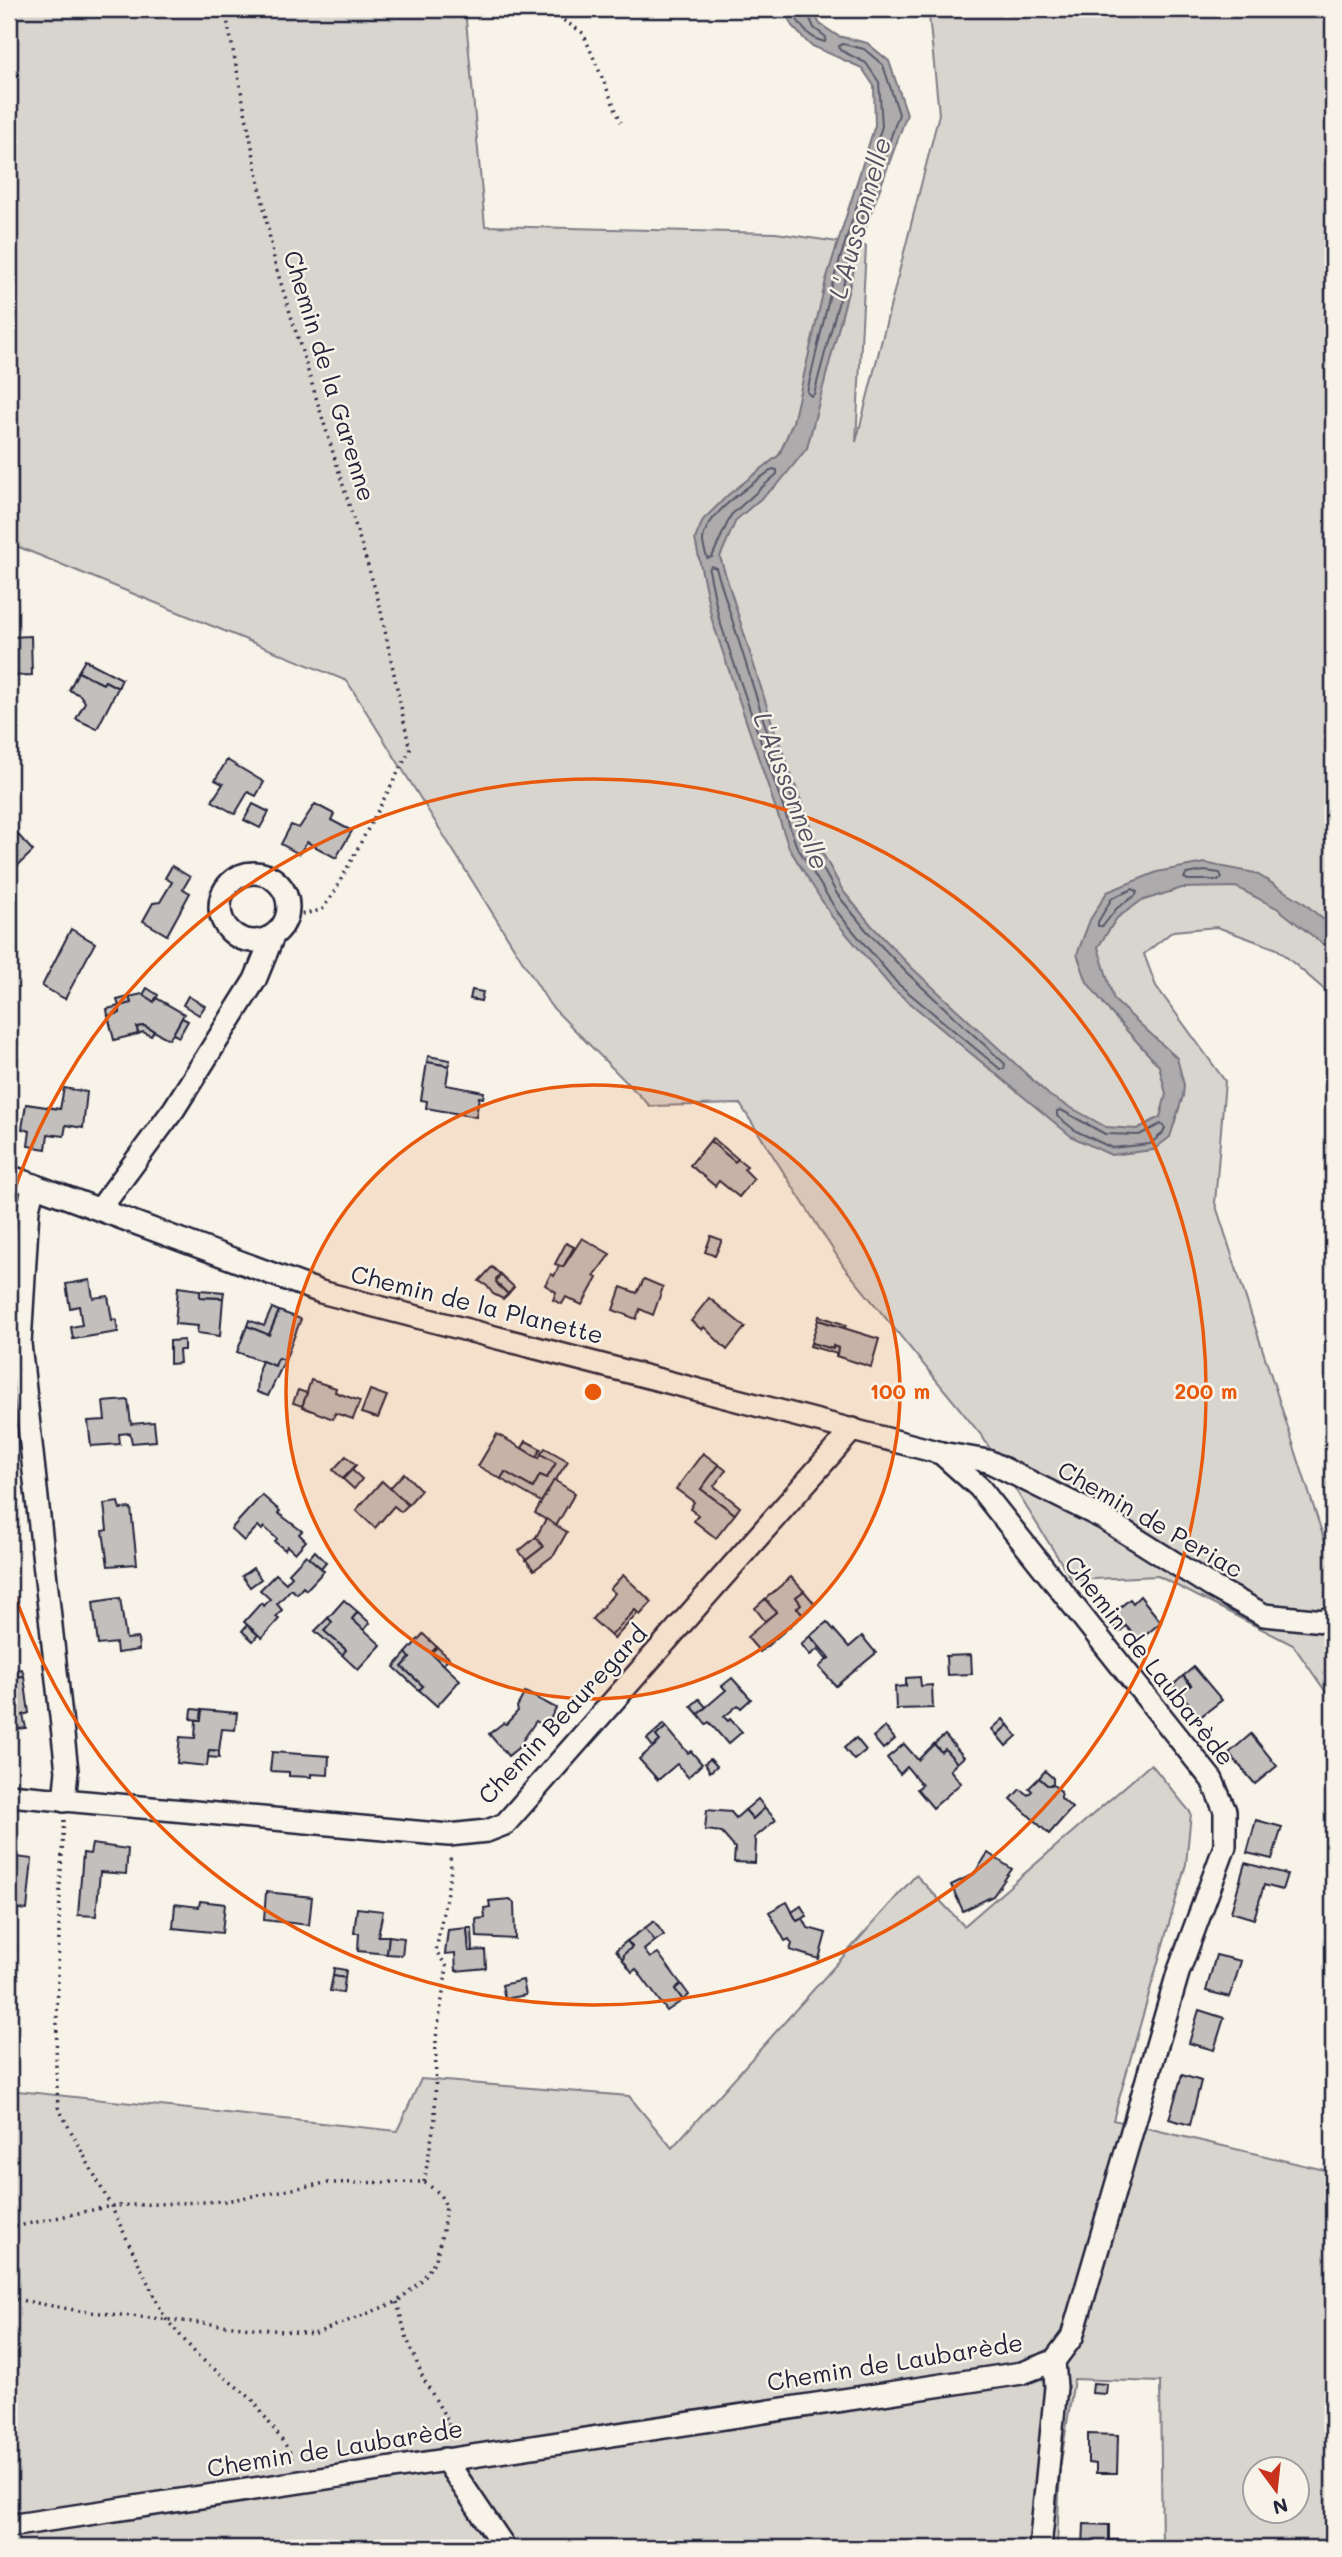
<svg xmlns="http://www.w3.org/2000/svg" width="1342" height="2557" font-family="Mali,sans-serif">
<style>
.green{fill:#d8d5cf;stroke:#7d7c85;stroke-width:2;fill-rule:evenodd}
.water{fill:#aeabad;stroke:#76747f;stroke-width:2}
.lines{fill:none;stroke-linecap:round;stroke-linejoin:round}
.shore{stroke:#5a5969;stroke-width:2}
.building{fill:#c2bfbd;stroke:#22223b;stroke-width:2}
.minor-casing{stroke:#22223b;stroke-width:26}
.path{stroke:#22223b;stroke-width:3.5;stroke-dasharray:2 5;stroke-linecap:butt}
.minor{stroke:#f7f3e8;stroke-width:21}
.ring{fill:none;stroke:#e8590c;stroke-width:3.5}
.labels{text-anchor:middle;stroke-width:5;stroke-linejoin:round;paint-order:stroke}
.street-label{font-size:24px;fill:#22223b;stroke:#f7f3e8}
.water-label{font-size:26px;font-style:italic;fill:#535263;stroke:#f7f3e8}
.centre{fill:#e8590c;stroke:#f7f3e8;stroke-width:3.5}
.ring-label{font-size:21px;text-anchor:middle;font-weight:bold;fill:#e8590c;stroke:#f7f3e8;stroke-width:5;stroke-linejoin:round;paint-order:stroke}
</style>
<rect width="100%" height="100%" fill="#f7f3e8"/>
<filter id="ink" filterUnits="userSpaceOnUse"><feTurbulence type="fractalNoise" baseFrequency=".0143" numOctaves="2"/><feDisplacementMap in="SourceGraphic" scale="14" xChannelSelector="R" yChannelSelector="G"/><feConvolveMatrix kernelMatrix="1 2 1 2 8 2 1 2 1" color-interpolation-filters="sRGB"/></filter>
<g filter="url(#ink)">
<!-- green -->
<g class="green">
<path d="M9,9H465L485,226L776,233L866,246L856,442L939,114L929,15L911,9H1333V997L1277,949L1217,927L1173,931L1144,954L1156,986L1225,1081L1215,1203L1326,1545H1333V1702L1293,1645L1158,1576L1072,1580L982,1436L844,1267L740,1104L650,1106L550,1005L347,681L9,543Z"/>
<path d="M1151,1764L1191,1813L1186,1864L1113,2120L1333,2172V2548H1162L1160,2382L1074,2379L1060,2468L1057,2548H9V2090L397,2131L421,2079L629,2096L672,2148L916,1875L964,1926ZM1254,2470H1296V2512H1254Z"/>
</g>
<!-- water -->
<path class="water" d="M784,9H812L820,24L838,36L867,43L889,61L907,114L863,235L807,448L779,483L736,520L720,557L773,726L816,841L843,891L872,926L911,967L1050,1096L1106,1127L1137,1129L1160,1117L1166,1094L1159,1066L1110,1012L1087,982L1077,954L1090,920L1107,892L1157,872L1204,863L1255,873L1303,902L1333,928V952L1277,908L1236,887L1182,888L1141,901L1117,918L1098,947L1114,1000L1177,1058L1184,1085L1183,1096L1170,1137L1153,1150L1111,1155L1072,1137L892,988L832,917L789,848L712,620L695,539L703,520L728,495L779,455L793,422L826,280L875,125L874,86L862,68L810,45L792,26Z"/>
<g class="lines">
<!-- shore -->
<g class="shore">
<path d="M792,9C798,24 809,39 825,42L826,37L814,28L806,9"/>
<path d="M843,44L864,49L883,65L899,114L857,233L814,394L811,396L807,392L833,281L882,126L879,82L866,63L840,50L839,46Z"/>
<path d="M773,469L777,470V474L731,515L712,557L707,558C706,553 703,547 703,541C703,516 754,482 773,469Z"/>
<path d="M711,566L716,568L766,728L809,844L837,894L867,931L906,972L1005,1064L1004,1069H1000L897,983L838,913L796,845L719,619L709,570Z"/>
<path d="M1205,871L1220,873L1222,878L1219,880H1188L1184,878L1186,874Z"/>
<path d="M1133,889L1137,892L1136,895L1117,908L1103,926H1098V922L1112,898Z"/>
<path d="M1061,1110L1105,1134L1139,1135L1161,1124L1165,1128L1163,1133L1150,1144L1112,1148L1076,1131L1057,1116V1111Z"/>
</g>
</g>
<!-- building -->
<g class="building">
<path d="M31,636L32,675L9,676V637Z"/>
<path d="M85,660L122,679L118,688L105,681L103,684L78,672Z"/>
<path d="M78,672L103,684L105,681L118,688L97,729L76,719L85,702L80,695L69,690Z"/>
<path d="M227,760L264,782L256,796L248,792L235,814L212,801L223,784L215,780Z"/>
<path d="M253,804L269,812L260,828L244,820Z"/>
<path d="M315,804L334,814L331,820L352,831L336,858L307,842L299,854L281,844L291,825L299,828Z"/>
<path d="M11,827L33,851L9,874V829Z"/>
<path d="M172,866L190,877L183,889L190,893L167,935L143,921L153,903L160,902L172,882L165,878Z"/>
<path d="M71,929L95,943L65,999L42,986Z"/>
<path d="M147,988L158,995L154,1002L143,995Z"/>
<path d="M472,990L483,992L481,1001L470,999Z"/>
<path d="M142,994L154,1002L156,998L184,1014L173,1034L169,1039L144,1026L137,1027L138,1034L114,1040L108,1016L120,1013L119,1006L131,1003L129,997Z"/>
<path d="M188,996L205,1006L199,1015L183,1005Z"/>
<path d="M129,997L131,1003L119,1006L117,1000Z"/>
<path d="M119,1006L120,1013L108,1016L107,1009Z"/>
<path d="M182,1018L188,1021L179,1037L173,1034Z"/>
<path d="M144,1026L154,1031L151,1036L143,1032L138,1034L137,1027Z"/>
<path d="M428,1056L450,1060L449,1066L427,1062Z"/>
<path d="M427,1062L449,1066L446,1085L484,1092L483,1098L479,1097L476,1117L426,1108L427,1101L421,1100Z"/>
<path d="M64,1088L87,1092L83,1128L66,1125L64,1136L48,1134L46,1149L28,1146L30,1131L22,1129L26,1104L60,1109Z"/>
<path d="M713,1138L738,1159L735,1162L710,1141Z"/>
<path d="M710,1141L735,1162L738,1159L747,1166L744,1169L754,1179L739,1197L719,1181L715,1186L690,1165Z"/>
<path d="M711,1236L722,1240L715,1256L705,1252Z"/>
<path d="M582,1238L610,1254L594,1276L597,1278L582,1305L566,1297L562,1304L553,1300L556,1292L545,1285L551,1274L554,1276L559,1266L563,1267Z"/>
<path d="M566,1243L574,1247L563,1267L555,1264Z"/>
<path d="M492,1267L500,1274L496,1279L498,1285L508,1294L503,1299L493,1294L487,1286L479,1281Z"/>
<path d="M500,1274L514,1287L508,1294L496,1282Z"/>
<path d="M644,1279L663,1287L653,1315L640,1309L636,1319L613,1310L621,1287L637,1293Z"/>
<path d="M90,1280L93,1298L108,1296L112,1320L116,1319L118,1332L73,1339L71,1327L82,1325L79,1306L70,1308L66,1284Z"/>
<path d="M178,1287L200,1290V1297L223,1298L220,1336L197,1333L198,1326L175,1324Z"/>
<path d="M200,1290L224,1292L223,1298L200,1297Z"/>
<path d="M709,1298L745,1327L727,1350L704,1327L702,1330L691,1321Z"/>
<path d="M272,1308L279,1311L269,1335L247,1326L249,1320L264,1326Z"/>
<path d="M279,1311L301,1319L285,1360L278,1358L275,1366L237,1352L247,1326L269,1335Z"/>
<path d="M819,1316L846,1325L845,1328L818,1320Z"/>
<path d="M818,1320L879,1339L871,1367L836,1356L838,1348L833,1346V1349L811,1343Z"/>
<path d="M184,1340V1350H179L180,1363L170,1364V1341Z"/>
<path d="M811,1343L833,1349V1346L838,1348L837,1354L810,1346Z"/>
<path d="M278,1358L285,1360L268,1396L257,1392L259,1368L262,1361L275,1366Z"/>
<path d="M311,1380L336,1388L335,1392L360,1401L353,1419L335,1413L333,1419L302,1407Z"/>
<path d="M298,1390L307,1393L302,1406L293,1403Z"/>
<path d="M370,1390L387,1396L378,1418L361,1413Z"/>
<path d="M128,1400L131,1424L154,1422L156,1441L132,1443L130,1433L119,1434L120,1444L91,1446L88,1421L105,1420L103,1402Z"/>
<path d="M497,1434L539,1458L541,1454L556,1463L547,1478L540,1475L533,1488L505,1472L501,1479L478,1466Z"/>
<path d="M526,1441L541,1449L536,1457L522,1448Z"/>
<path d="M545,1448L568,1461L541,1502L501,1479L505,1472L533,1488L540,1475L547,1478L556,1463L541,1454Z"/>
<path d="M703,1453L719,1465L701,1489L735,1514L716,1538L694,1521L698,1515L690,1509L694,1502L676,1489Z"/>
<path d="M346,1456L356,1465L343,1479L333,1470Z"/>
<path d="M719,1465L726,1470L714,1486L740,1507L735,1514L701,1489Z"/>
<path d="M352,1470L362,1479L354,1489L343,1479Z"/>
<path d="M404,1473L421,1490L408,1505L390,1488Z"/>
<path d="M554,1480L575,1493L556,1526L535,1513Z"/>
<path d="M382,1481L408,1505L401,1512L394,1506L375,1528L356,1510Z"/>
<path d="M262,1495L280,1511L278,1513L302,1531L299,1534L306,1541L295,1553L287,1546L285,1550L275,1542L277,1539L264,1527L262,1530L258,1526L244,1541L231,1529Z"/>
<path d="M118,1502L120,1509L131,1508L137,1564L108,1566L103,1531L107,1530L104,1504Z"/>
<path d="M546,1519L567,1532L554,1555L534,1570L526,1560L543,1547L536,1537Z"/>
<path d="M536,1537L543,1547L526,1560L519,1551Z"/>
<path d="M315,1551L326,1562L321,1568L309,1558Z"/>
<path d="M306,1555L324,1571L306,1590L303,1587L297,1594L291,1589L277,1604L282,1610L276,1617L279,1619L262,1638L244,1622L261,1603L264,1606L270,1599L260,1590L276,1574L286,1583L292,1576L289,1573Z"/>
<path d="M253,1568L261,1579L250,1587L242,1576Z"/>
<path d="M623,1575L652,1602L640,1615L635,1610L611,1636L592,1619L615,1593L610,1589Z"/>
<path d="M791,1577L804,1591L796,1597L801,1604L797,1608L803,1615L760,1652L747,1637L776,1612L765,1599Z"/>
<path d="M804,1591L815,1604L803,1615L797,1608L801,1604L796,1597Z"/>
<path d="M1140,1596L1161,1622L1139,1641L1126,1626L1119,1632L1107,1618L1130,1599L1133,1603Z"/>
<path d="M120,1598L126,1639L138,1638L139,1650L117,1653L116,1643L98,1645L93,1602Z"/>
<path d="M765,1599L776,1612L765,1621L755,1608Z"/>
<path d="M344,1600L358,1612L352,1619L381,1645L358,1670L342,1655L346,1650L324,1631L332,1622L328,1618Z"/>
<path d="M635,1610L638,1613L614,1639L611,1636Z"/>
<path d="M358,1612L370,1623L364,1630L352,1619Z"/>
<path d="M328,1618L332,1622L324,1631L346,1650L342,1655L315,1631Z"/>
<path d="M827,1622L849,1647L862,1636L876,1653L836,1686L819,1667L829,1658L810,1636Z"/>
<path d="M247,1625L258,1635L253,1641L242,1631Z"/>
<path d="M423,1634L437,1647L431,1653L460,1680L437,1706L419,1690L423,1686L402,1667L410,1658L406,1653Z"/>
<path d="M810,1636L829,1658L827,1660L818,1649L810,1655L801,1644Z"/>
<path d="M437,1647L449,1658L443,1665L431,1653Z"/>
<path d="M406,1653L410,1658L402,1667L423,1686L419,1690L394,1667Z"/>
<path d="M971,1655L972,1674L947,1675L946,1656Z"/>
<path d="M1194,1667L1222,1700L1200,1717L1181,1694L1191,1685L1183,1676Z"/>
<path d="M22,1669L24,1676L9,1678V1671Z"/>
<path d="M24,1676L29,1713L23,1715L26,1728L9,1730V1678Z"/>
<path d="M1183,1676L1191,1685L1181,1694L1173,1685Z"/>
<path d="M920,1677L921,1686L932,1685L933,1708L896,1709L895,1687L906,1686V1678Z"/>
<path d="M732,1678L751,1699L741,1708L738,1705L724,1717L728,1721L730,1719L742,1732L728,1744L709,1722L706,1724L698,1714L726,1690L722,1686Z"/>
<path d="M525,1692L556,1708L546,1727L536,1721L521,1743L523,1744L508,1756L489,1734L503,1723L506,1724L518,1711L517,1707Z"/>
<path d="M699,1699L706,1707L698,1714L691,1706Z"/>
<path d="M192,1709L202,1710L201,1720L191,1719Z"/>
<path d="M202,1710L237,1713L235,1730L222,1729L219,1751L209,1750L207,1766L177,1763L180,1737L195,1738L196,1720H201Z"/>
<path d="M1003,1719L1008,1725L997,1735L992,1729Z"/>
<path d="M664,1724L666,1727L656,1736L660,1741L653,1747L647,1739Z"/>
<path d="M1008,1725L1017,1736L1006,1746L997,1735Z"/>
<path d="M666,1727L688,1753L691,1751L702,1764L688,1777L677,1764L658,1780L639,1759L660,1741L656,1736Z"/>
<path d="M885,1727L895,1739L883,1749L873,1737Z"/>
<path d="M1251,1734L1277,1766L1255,1784L1229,1753Z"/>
<path d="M945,1735L964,1757L957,1763L945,1749L941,1752L934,1744Z"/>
<path d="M856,1738L866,1750L854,1760L844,1748Z"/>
<path d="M904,1744L918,1760L934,1744L941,1752L945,1749L957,1763L950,1770L961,1783L933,1808L917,1789L922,1785L907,1767L900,1774L887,1758Z"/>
<path d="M209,1750L219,1751V1758L208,1757Z"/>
<path d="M272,1752L329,1756L328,1775L311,1774V1777L289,1776V1772L270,1771Z"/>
<path d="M710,1759L717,1766L710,1772L705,1763Z"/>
<path d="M1045,1771L1053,1778V1785H1047L1039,1778Z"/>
<path d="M1039,1778L1047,1785H1053L1061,1791V1798L1072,1808L1049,1834L1011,1799L1020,1789L1028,1795L1032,1791L1029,1788Z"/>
<path d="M758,1799L765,1808L753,1819L745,1810Z"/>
<path d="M765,1808L776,1820L754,1838L756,1841L755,1863L734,1862L735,1848L721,1832L705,1830L707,1810L731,1812L736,1818L745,1810L753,1819Z"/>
<path d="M1256,1820L1282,1827L1272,1859L1247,1853Z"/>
<path d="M92,1844L128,1849L126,1874L100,1872L96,1916L78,1915L83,1853L90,1854Z"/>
<path d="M988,1853L1012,1869L993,1896L963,1911L951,1885L974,1874Z"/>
<path d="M9,1856L32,1859L27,1910L9,1908Z"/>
<path d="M1245,1863L1287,1874L1282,1890L1264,1885L1254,1919L1231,1912Z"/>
<path d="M266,1892L312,1897L309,1925L264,1920Z"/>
<path d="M510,1899L514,1903L515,1939L477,1937L476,1919L485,1918L484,1908L490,1907L489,1901Z"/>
<path d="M200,1901L225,1904L222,1933L173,1928L175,1904L199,1907Z"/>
<path d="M787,1902L797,1921L803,1918L808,1928L826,1933L819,1959L790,1950L792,1944L789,1939L785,1941L769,1912Z"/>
<path d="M801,1906L807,1916L797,1921L792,1912Z"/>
<path d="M357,1908L383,1911L378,1936H389L387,1954L358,1951L359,1933H354Z"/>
<path d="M654,1921L664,1935L655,1941L645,1928Z"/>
<path d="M467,1928L469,1951L485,1950L486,1968L456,1971L455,1953L445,1954L448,1930Z"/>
<path d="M467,1928H472L473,1951H469Z"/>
<path d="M645,1928L655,1941L644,1950L650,1958L658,1953L681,1984L675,1989L683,2000L667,2011L636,1969L632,1972L623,1960L624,1954L632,1947L627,1941Z"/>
<path d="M389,1936L404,1938L402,1955L387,1954Z"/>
<path d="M627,1941L632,1947L624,1954L623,1960L616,1950Z"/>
<path d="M9,1943L17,1944L14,1970H9Z"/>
<path d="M1216,1955L1241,1961L1230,1997L1206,1991Z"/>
<path d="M334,1968L346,1970L345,1978L333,1976Z"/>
<path d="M333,1976L345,1978L343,1993L330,1991Z"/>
<path d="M523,1980L526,1995L505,1999L502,1985Z"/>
<path d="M681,1984L689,1995L683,2000L675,1989Z"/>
<path d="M1199,2010L1224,2018L1214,2050L1189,2043Z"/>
<path d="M1182,2075L1201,2081L1190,2125L1169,2119Z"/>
<path d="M1093,2383L1107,2384L1106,2394L1092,2393Z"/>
<path d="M1088,2434L1118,2435L1117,2473H1096V2464L1088,2463Z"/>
<path d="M1084,2524L1109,2525V2540H1120V2548H1083Z"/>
</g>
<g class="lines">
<!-- minor casing -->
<g class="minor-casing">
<g id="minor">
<circle cx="254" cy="907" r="34"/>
<path d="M9,1176L321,1292L941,1453L988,1461L1103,1518L1211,1586L1264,1615L1324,1621L1333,1615"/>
<path d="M34,1185L28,1209L20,1344L67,1771L64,1801"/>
<path d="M100,1209L174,1109L255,980L273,936"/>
<path d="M9,1795L449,1835L487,1831L505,1824L853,1429"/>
<path d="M445,2459L505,2548"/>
<path d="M9,2526L1022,2373L1054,2361L1072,2337L1178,1973L1225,1846V1811L1212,1780L979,1487L941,1453"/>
<path d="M1040,2548L1056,2387L1054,2361"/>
</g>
</g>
<!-- path -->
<g class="path">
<path d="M225,9L275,264L379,602L410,750L335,891L322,910L287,917"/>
<path d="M546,9L583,33L621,122"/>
<path d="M64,1820L60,1885L56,2066L58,2107L111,2206L165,2318L199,2357L252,2399L289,2450L293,2463"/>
<path d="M424,2182L435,2118L436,2038L447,1967L436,1951L451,1870L450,1855"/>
<path d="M9,2228L111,2206L225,2201L326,2183L424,2182L439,2193L446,2206L443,2230L436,2259L423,2279L397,2302L314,2334L80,2311L9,2298"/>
<path d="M397,2302L406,2336L423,2378L449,2423L447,2440"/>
</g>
<!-- minor -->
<use href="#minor" class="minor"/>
</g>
</g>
<!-- distance rings -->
<circle cx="593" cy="1392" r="307" fill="#e8590c" fill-opacity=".12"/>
<g class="ring">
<circle cx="593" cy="1392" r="307"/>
<path d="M10 1203A613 613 0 1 1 10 1581"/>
</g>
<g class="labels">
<!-- street labels -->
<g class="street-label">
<text transform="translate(329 376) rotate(73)" y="8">Chemin de la Garenne</text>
<text transform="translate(477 1305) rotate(14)" y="8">Chemin de la Planette</text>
<text transform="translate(1150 1520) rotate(30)" y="8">Chemin de Periac</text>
<text transform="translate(1149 1661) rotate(52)" y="8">Chemin de Laubarède</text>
<text transform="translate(563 1715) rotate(-47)" y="8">Chemin Beauregard</text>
<text transform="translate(895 2363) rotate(-9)" y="8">Chemin de Laubarède</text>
<text transform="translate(335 2449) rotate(-9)" y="8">Chemin de Laubarède</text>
</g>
<!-- water labels -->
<g class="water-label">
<text transform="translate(860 218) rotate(-74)" y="9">L'Aussonnelle</text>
<text transform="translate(791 791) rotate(69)" y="9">L'Aussonnelle</text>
</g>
</g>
<circle cx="593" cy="1392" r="10" class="centre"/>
<g class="ring-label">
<text x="900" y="1399">100 m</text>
<text x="1206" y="1399">200 m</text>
</g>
<!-- margin -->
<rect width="1342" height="2557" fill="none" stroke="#f7f3e8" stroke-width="35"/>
<rect x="18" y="18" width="1307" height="2522" fill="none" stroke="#22223b" stroke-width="2.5" filter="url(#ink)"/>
<!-- north arrow -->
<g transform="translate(1276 2490) rotate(165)"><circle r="33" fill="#f7f3e8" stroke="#a29fa3" stroke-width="2"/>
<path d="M0-5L12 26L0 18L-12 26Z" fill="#c8321e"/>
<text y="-10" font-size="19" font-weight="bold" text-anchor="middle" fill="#22223b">N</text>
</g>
</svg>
